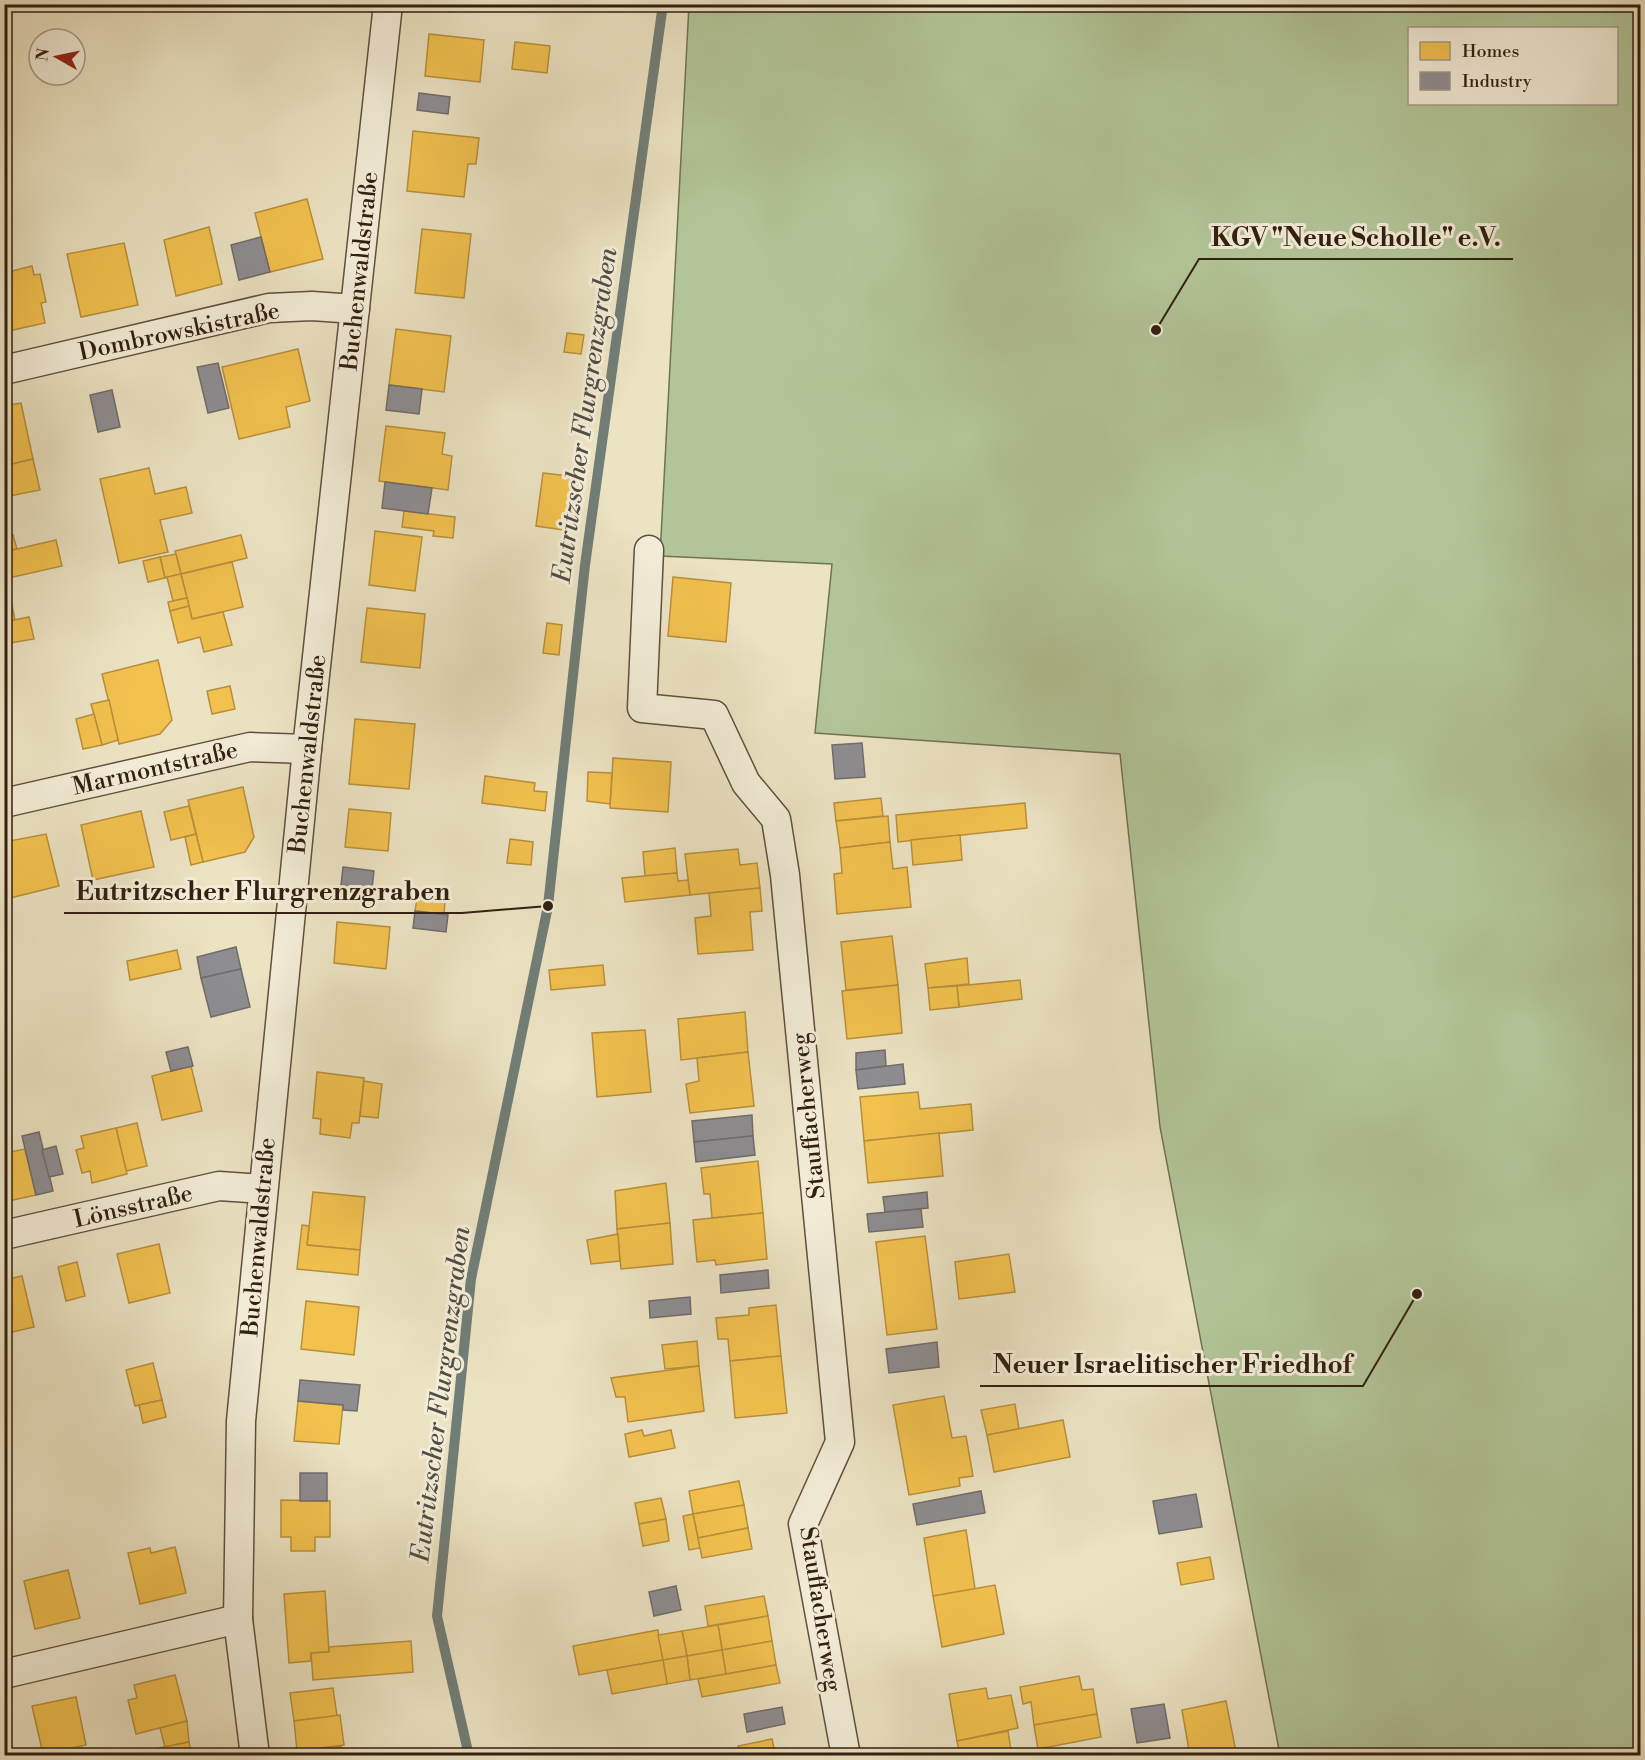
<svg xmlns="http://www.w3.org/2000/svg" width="1645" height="1760" font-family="'Libre Bodoni',serif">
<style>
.green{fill:#b2c598;stroke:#727254;stroke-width:1.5;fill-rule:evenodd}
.homes{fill:#f2c14e;stroke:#b8903b;stroke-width:1.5}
.industry{fill:#8d8d92;stroke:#716c6b;stroke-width:1.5}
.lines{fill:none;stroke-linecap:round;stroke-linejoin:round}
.stream{stroke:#717e77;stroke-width:10}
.minor-casing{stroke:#60503d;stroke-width:31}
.minor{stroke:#f3edd8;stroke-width:28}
.labels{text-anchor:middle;stroke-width:6;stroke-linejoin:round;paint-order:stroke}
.street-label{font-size:24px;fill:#311f10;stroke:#f3edd8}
.water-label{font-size:26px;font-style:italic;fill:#514e43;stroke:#f3edd8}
.leader{fill:none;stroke:#311f10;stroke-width:2}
.callout-dot{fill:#311f10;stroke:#f3edd8;stroke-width:2}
.callout-label{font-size:26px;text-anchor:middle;font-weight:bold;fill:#311f10;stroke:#f3edd8;stroke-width:6;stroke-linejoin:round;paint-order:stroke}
</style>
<rect width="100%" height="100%" fill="#ece3c3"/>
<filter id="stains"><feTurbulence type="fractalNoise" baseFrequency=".00333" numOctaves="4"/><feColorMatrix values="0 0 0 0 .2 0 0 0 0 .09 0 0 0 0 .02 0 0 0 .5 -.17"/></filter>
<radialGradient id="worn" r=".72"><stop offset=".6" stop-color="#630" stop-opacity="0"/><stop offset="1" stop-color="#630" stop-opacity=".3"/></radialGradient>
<!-- green -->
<path class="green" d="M689,5H1640V1755H1280L1160,1127L1120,754L815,733L832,564L660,556ZM1410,28H1616V104H1410Z"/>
<!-- homes -->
<g class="homes">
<path d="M429,34L484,40L480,82L425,76Z"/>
<path d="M515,42L550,46L547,73L512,69Z"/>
<path d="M413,131L479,138L476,164H468L464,197L407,191Z"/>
<path d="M307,199L323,259L270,272L255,213Z"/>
<path d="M209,227L222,284L176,296L164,240Z"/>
<path d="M422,229L471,234L464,298L415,293Z"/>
<path d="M124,243L138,305L81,317L67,254Z"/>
<path d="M32,266L34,275L40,274L46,302L41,303L45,323L4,332V273Z"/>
<path d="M396,329L451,336L444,392L389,385Z"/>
<path d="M567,333L584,335L581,354L564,352Z"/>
<path d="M298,349L310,401L286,407L290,427L239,439L222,367Z"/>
<path d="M21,403L33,459L4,466V406Z"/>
<path d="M386,426L445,433L442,454L452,456L448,490L379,481Z"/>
<path d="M33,459L40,490L4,497V466Z"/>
<path d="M149,468L155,494L186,487L192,513L160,520L168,552L119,563L100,479Z"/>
<path d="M543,473L578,477L571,531L536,526Z"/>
<path d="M404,511L455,517L453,538L433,536L434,531L402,527Z"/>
<path d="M375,531L422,537L415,591L369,585Z"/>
<path d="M13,535L17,549L4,552V537Z"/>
<path d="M241,535L247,558L181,574L175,551Z"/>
<path d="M56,540L62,566L4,579V552Z"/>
<path d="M176,554L181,574L165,578L160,557Z"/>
<path d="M160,557L165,578L148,582L143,561Z"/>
<path d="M232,562L243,607L192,619L181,574Z"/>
<path d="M181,574L187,598L173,601L167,577Z"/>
<path d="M673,577L731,583L726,642L668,636Z"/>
<path d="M187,598L189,606L170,611L168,602Z"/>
<path d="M11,600L15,620L4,622V601Z"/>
<path d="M189,606L192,619L223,612L232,645L204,652L200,637L178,643L170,611Z"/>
<path d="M367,608L425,614L420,668L361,662Z"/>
<path d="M29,617L34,639L4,644V622Z"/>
<path d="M547,623L562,625L559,655L543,653Z"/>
<path d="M158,660L172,720L160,734L119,744L102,674Z"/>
<path d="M230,686L235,709L212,714L207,691Z"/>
<path d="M109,700L118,740L102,745L91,704Z"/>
<path d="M94,714L102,745L83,749L76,719Z"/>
<path d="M355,719L415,724L409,789L349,784Z"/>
<path d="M613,758L671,762L668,812L610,808Z"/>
<path d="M588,772L612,773L610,804L587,801Z"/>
<path d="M485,776L535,783L534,791L547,792L545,811L482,803Z"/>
<path d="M243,787L254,837L245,852L203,862L188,800Z"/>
<path d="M881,798L883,816L836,821L834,803Z"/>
<path d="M1025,803L1027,828L898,842L896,815Z"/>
<path d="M189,806L196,834L171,840L164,812Z"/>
<path d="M349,809L391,813L388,851L345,847Z"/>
<path d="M141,811L154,867L93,880L81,825Z"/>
<path d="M888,816L890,842L840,848L836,821Z"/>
<path d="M46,834L59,886L10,898L4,874V842Z"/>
<path d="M196,834L203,862L191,865L185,837Z"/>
<path d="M960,835L962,860L913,865L911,840Z"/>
<path d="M510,839L533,842L531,865L507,863Z"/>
<path d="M890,842L893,869L907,867L911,907L837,914L834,874L842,873L840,848Z"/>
<path d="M675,848L677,873L645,876L643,852Z"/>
<path d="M738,849L740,865L757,863L760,888L690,895L685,854Z"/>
<path d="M677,873L678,881L688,880L690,895L625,902L622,878Z"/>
<path d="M760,888L762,911L750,912L753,950L698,954L695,918L711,916L709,893Z"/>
<path d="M417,898L445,901L444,914L415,911Z"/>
<path d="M337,922L390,927L386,969L334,963Z"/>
<path d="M892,936L898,985L846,990L841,942Z"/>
<path d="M177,950L181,969L130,980L127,961Z"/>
<path d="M967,958L969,984L928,988L925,964Z"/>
<path d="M603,965L605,985L551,990L549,970Z"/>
<path d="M1020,980L1022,999L959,1007L957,986Z"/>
<path d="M898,985L902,1033L847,1039L842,991Z"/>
<path d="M957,986L959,1007L930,1010L928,988Z"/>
<path d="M745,1012L748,1052L681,1060L678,1019Z"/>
<path d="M645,1030L651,1092L597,1097L592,1033Z"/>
<path d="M748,1052L754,1106L690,1113L686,1084L699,1081L697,1058Z"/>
<path d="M191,1066L202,1111L162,1120L152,1076Z"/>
<path d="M317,1072L364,1078L359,1123H352L350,1138L320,1134L321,1119L313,1118Z"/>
<path d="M364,1081L382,1084L378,1118L360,1116Z"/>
<path d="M918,1092L920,1109L971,1104L973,1130L864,1141L860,1097Z"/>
<path d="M137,1123L147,1166L126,1171L116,1128Z"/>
<path d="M116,1128L127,1174L92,1183L90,1171L82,1173L76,1150L84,1148L81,1136Z"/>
<path d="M939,1133L943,1176L868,1183L864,1141Z"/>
<path d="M25,1149L36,1195L4,1202V1153Z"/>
<path d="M758,1161L763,1213L712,1218L710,1194H704L701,1168Z"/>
<path d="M666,1183L670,1223L617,1229L615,1191Z"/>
<path d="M313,1192L365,1197L360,1250L307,1245Z"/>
<path d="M763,1213L767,1259L716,1265L715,1260L697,1262L693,1220Z"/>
<path d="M670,1223L673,1264L621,1269L617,1229Z"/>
<path d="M302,1225L309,1226L307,1245L360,1250L358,1275L297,1269Z"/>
<path d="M618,1234L620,1261L591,1264L587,1240Z"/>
<path d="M925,1236L937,1329L887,1335L876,1242Z"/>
<path d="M159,1244L170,1293L129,1303L117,1254Z"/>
<path d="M1009,1254L1015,1292L959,1299L955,1262Z"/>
<path d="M77,1262L85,1296L66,1301L58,1267Z"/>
<path d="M22,1276L34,1327L4,1334V1280Z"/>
<path d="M306,1301L359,1307L354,1355L301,1349Z"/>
<path d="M776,1305L781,1356L730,1361L728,1339H718L716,1318L749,1315V1308Z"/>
<path d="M697,1341L699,1366L665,1369L662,1345Z"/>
<path d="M781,1356L787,1413L735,1418L730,1361Z"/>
<path d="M153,1363L162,1400L135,1406L126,1370Z"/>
<path d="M699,1366L704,1411L628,1422L625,1397H616L611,1378Z"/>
<path d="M944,1396L952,1438L966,1436L973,1476L959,1478L960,1486L909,1495L893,1405Z"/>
<path d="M162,1400L166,1417L143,1423L139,1405Z"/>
<path d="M298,1401L343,1405L339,1444L294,1441Z"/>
<path d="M1015,1404L1019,1429L987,1435L981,1410Z"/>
<path d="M1063,1420L1070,1457L994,1472L987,1435Z"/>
<path d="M642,1430L644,1436L671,1430L675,1448L629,1457L625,1434Z"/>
<path d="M739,1481L744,1505L693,1514L689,1491Z"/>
<path d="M661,1498L666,1519L639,1524L635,1503Z"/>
<path d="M281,1500L330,1501V1537H315V1551H291V1537H281Z"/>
<path d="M744,1505L748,1528L698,1538L693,1514Z"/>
<path d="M693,1514L700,1548L689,1550L683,1516Z"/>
<path d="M666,1519L669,1541L643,1546L639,1524Z"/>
<path d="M748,1528L752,1549L702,1558L698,1538Z"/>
<path d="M966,1530L975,1589L933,1596L924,1538Z"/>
<path d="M175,1547L186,1593L140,1604L128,1553L150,1548L151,1553Z"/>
<path d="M1210,1557L1214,1579L1181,1585L1177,1563Z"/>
<path d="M68,1570L80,1618L35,1629L24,1581Z"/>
<path d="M995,1585L1004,1634L942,1647L933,1596Z"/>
<path d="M325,1591L329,1652L311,1653V1661L289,1663L284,1594Z"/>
<path d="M764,1596L768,1616L708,1626L705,1606Z"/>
<path d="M768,1616L772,1641L722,1650L718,1625Z"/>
<path d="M718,1625L722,1650L687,1656L682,1631Z"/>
<path d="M658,1630L663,1660L579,1675L573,1646Z"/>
<path d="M682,1631L687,1656L663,1660L658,1635Z"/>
<path d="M411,1641L413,1672L313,1680L311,1653L329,1652V1647Z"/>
<path d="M772,1641L776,1665L726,1674L722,1650Z"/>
<path d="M722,1650L726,1674L690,1680L687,1656Z"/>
<path d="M687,1656L690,1680L667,1684L663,1660Z"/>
<path d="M663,1660L667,1684L612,1694L607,1670Z"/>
<path d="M776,1665L780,1683L702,1697L698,1679Z"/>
<path d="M175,1675L187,1721L136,1734L128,1700L137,1698L134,1685Z"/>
<path d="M1079,1676L1082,1690L1093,1689L1097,1714L1034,1725L1031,1702L1023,1704L1020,1687Z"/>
<path d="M333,1688L337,1716L294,1721L290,1693Z"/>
<path d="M986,1688L988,1699L1011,1695L1018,1728L957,1741L949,1694Z"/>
<path d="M76,1697L86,1745L43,1754L32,1706Z"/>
<path d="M1226,1701L1236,1752L1190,1756L1182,1710Z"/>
<path d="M1097,1714L1101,1737L1038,1749L1034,1725Z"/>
<path d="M340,1715L344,1745L297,1751L294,1721Z"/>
<path d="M187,1721L189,1742L165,1747L160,1728Z"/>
<path d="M1008,1731L1012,1756H960L957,1741Z"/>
<path d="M772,1739L775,1753L791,1749L792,1756H740L738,1746Z"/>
<path d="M189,1742L192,1756H135L134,1753Z"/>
<path d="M341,1746L342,1756H298L297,1751Z"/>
</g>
<!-- industry -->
<g class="industry">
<path d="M419,93L450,97L448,114L417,110Z"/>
<path d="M261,237L270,272L239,280L231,245Z"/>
<path d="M218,363L229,408L208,413L197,367Z"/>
<path d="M389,385L422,389L419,414L386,410Z"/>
<path d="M112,390L120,427L98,432L90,395Z"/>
<path d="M385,482L432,488L428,514L382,508Z"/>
<path d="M862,743L865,777L835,779L832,745Z"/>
<path d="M343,867L374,871L372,889L341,885Z"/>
<path d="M4,874L12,904L4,906Z"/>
<path d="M415,911L448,915L446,932L413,928Z"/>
<path d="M236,947L241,969L201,978L197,957Z"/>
<path d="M241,969L250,1007L211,1017L201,978Z"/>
<path d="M188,1047L193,1066L171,1071L166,1052Z"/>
<path d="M885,1050L886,1066L856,1070V1053Z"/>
<path d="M903,1064L905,1084L858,1089L856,1070Z"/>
<path d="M752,1115L753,1136L694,1142L692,1121Z"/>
<path d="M39,1132L53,1191L36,1195L22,1136Z"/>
<path d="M753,1136L755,1155L696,1162L694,1142Z"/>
<path d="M56,1146L63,1174L49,1177L42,1150Z"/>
<path d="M927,1192L928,1208L885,1212L883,1197Z"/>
<path d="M921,1209L923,1227L869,1232L867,1214Z"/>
<path d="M768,1270L769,1288L721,1293L720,1275Z"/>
<path d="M690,1297L691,1314L650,1318L649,1301Z"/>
<path d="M937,1342L939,1367L889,1373L886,1349Z"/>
<path d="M300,1380L360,1385L357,1411L343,1410V1405L298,1401Z"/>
<rect x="300" y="1473" width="27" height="28"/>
<path d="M981,1491L985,1513L917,1525L913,1504Z"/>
<path d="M1196,1494L1202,1527L1159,1534L1153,1501Z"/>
<path d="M676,1586L681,1610L654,1616L649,1592Z"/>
<path d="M1164,1704L1170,1738L1137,1743L1131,1709Z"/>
<path d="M782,1707L785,1724L747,1732L744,1714Z"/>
</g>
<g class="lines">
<!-- stream -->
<path class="stream" d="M469,1756L437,1616L471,1279L548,906L585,565L663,4"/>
<!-- minor casing -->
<g class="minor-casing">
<g id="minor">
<path d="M4,370L269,308L312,306L355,309"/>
<path d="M649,550L642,708L714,715L746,783L776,819L785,875L840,1442L803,1524L846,1756"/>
<path d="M4,803L250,747L307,749"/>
<path d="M4,1235L219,1186L262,1189"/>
<path d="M4,1674L238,1619"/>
<path d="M255,1756L238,1619L241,1421L307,749L388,4"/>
</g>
</g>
<!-- minor -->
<use href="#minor" class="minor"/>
</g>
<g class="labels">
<!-- street labels -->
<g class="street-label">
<text transform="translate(359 271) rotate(-84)" y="8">Buchenwaldstraße</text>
<text transform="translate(179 331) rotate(-12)" y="8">Dombrowskistraße</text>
<text transform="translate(307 754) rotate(-84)" y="8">Buchenwaldstraße</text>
<text transform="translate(155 768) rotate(-13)" y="8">Marmontstraße</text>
<text transform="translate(808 1116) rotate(-96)" y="8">Stauffacherweg</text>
<text transform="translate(133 1206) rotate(-13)" y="8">Lönsstraße</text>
<text transform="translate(258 1237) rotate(-85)" y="8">Buchenwaldstraße</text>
<text transform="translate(821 1609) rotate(81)" y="8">Stauffacherweg</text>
</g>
<!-- water labels -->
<g class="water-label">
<text transform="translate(584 415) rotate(-82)" y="9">Eutritzscher Flurgrenzgraben</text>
<text transform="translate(440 1394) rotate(-83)" y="9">Eutritzscher Flurgrenzgraben</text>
</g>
</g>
<!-- callouts -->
<path class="leader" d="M1156 330L1199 259H1513M548 906L462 913H64M1417 1294L1363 1386H980"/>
<g class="callout-dot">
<circle cx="1156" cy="330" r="6"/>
<circle cx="548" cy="906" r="6"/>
<circle cx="1417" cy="1294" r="6"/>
</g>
<g class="callout-label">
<text x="1356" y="246">KGV "Neue Scholle" e.V.</text>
<text x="263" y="900">Eutritzscher Flurgrenzgraben</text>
<text x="1172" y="1373">Neuer Israelitischer Friedhof</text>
</g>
<!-- margin -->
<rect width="1645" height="1760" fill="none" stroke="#ece3c3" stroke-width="24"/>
<rect x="6" y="6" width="1633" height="1748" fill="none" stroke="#311f10" stroke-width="3"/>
<rect x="12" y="12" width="1621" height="1736" fill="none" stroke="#311f10" stroke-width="1.5"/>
<!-- legend -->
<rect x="1408" y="27" width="210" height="78" fill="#f3edd8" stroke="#a59b88" stroke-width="1.5"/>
<rect x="1420" y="42" width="30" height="18" fill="#f2c14e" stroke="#a59b88" stroke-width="1.5"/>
<text x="1462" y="57" font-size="18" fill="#311f10">Homes</text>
<rect x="1420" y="72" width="30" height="18" fill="#8d8d92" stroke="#a59b88" stroke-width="1.5"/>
<text x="1462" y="87" font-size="18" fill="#311f10">Industry</text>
<!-- north arrow -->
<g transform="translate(57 57) rotate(279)"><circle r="28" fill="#f3edd8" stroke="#a59b88" stroke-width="1.5"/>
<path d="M0-4.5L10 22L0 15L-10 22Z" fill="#8f2418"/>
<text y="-9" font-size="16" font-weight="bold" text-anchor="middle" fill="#311f10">N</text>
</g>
<rect width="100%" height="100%" filter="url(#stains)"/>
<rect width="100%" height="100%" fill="url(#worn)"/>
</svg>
